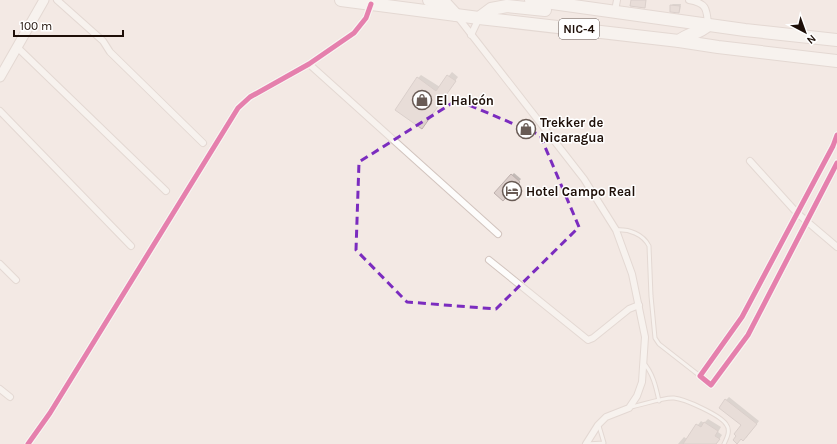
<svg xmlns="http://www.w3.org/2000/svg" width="837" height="444" font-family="Karla,sans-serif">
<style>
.shadow{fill:#0003}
.building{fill:#dccfcb;stroke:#bdb0ad}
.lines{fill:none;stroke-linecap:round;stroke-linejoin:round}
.lane-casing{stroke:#d2c4be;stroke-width:5}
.street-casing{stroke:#d2c4be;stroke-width:8}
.secondary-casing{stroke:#d2c4be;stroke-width:11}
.highway-casing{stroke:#d2c4be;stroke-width:14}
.lane{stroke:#fdfcfb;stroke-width:3}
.street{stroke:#fdfcfb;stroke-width:6}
.secondary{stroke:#fdfcfb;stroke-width:9}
.highway{stroke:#fdfcfb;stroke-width:12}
.cycleway-casing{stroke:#fff;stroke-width:8}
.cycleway{stroke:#d6006c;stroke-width:5}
.marked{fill:none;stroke:#7b2cbf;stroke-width:3;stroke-dasharray:8 5;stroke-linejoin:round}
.labels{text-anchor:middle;stroke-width:3;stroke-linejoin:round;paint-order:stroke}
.shield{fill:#fff;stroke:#625752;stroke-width:1}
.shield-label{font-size:12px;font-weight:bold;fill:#1e0f08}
.poi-label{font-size:13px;font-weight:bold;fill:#1e0f08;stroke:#fff;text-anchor:start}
</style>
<rect width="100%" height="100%" fill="#f3e9e4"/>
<!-- shadow -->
<g class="shadow">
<path d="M673,4H681L680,11L679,12L671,11V5Z"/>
<path d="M452,72L458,77L422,127L418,78L421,75L440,87Z"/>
<path d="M514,173L521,179L503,199L495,193Z"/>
<path d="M729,397L759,421L746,438L743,425L726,400Z"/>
<path d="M708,419L721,427L718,432L722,435L716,444H678L684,437L687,439L701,421L704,423Z"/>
</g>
<!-- building -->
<g class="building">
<path d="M631,0H646L645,8L630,6Z"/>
<path d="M670,5L680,6L679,13L670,12Z"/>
<path d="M447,75L456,81L422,129L395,110L417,77L436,91Z"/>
<path d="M511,174L520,182L503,201L494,193Z"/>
<path d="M725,399L757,424L743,441L741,439L737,444L733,440L736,436L734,434L741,425L719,408Z"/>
<path d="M704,422L718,431L715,436L720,439L716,444H683L696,424L701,427Z"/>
</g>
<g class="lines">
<!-- lane casing -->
<g class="lane-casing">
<g id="lane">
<path d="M616,230C629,229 643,234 649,246L651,296L655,338L659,344L700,376"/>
<path d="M643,362C653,373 656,387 659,401"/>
<path d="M631,407C642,405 664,397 674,398C685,399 720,415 726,424C731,430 727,438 724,444"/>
<path d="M586,444L604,443L599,426"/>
</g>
</g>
<!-- street casing -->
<g class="street-casing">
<g id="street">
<path d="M57,0L103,41L110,52L203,143"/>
<path d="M689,0C706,3 707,8 708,25"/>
<path d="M615,11L617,0"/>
<path d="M457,16L584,179L616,230L632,274L645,337L642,382L637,396L629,408L606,417L598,425L586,444"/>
<path d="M471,35L479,18"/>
<path d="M18,48L166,191"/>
<path d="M309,64L498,234"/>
<path d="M0,111L131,246"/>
<path d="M837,135L833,146L742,317L700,376L711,385L748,335L837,163"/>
<path d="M750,161L797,213L837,247"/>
<path d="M489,260L588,340L593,338L629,309L639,305"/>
<path d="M0,264L16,280"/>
<path d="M0,389L10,397"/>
<path d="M28,444L50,413L238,108L250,97L309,64L354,33L366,18L371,4"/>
</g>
</g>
<!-- secondary casing -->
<g class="secondary-casing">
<path id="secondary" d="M0,77L44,0"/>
</g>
<!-- highway casing -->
<g class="highway-casing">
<g id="highway">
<path d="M341,0L479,18L679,41L718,47L837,61"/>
<path d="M429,0L444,2L456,15"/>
<path d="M531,0L745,30L837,40"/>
<path d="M479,18L491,9L507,6L545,10"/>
<path d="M679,41C689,33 698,34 708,25"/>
</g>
</g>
<!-- lane -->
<use href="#lane" class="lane"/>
<!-- street -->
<use href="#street" class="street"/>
<!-- secondary -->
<use href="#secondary" class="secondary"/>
<!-- highway -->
<use href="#highway" class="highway"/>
<!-- cycleway casing -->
<g class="cycleway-casing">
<g id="cycleway">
<path d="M837,135L833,146L742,317L700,376L711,385L748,335L837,163"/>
<path d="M28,444L50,413L238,108L250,97L309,64L354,33L366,18L371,4"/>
</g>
</g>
<!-- cycleway -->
<use href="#cycleway" class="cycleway"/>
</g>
<!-- marked area -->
<path d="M0 0H837V444H0ZM457,100L540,135L579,227L496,309L407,302L356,250L359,162Z" fill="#f3e9e4" fill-opacity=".55" fill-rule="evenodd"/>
<path class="marked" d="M457,100L540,135L579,227L496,309L407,302L356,250L359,162Z"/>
<!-- icons -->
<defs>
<g id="shop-ring" transform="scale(1)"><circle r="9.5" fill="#fff" stroke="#695b55" stroke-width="1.5"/><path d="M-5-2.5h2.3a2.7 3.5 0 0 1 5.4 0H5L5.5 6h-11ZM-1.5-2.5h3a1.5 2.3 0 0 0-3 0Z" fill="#695b55"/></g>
<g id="hotel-ring" transform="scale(1)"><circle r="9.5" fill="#fff" stroke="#695b55" stroke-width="1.5"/><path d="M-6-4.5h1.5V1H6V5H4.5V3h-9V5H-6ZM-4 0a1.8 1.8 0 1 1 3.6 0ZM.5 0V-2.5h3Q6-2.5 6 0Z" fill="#695b55"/></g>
</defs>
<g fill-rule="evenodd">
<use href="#shop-ring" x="422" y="100"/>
<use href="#shop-ring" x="526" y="129"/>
<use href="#hotel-ring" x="512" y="191"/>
</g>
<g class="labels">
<!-- shield labels -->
<rect class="shield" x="559" y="19" width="40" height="20" rx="3"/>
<g class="shield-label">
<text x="579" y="33">NIC-4</text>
</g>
<!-- poi labels -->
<g class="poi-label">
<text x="436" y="105">El Halcón</text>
<text x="540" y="127">Trekker de<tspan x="540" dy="15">Nicaragua</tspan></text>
<text x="526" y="196">Hotel Campo Real</text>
</g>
</g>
<!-- north arrow -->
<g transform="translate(805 32) rotate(139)" stroke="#ffffff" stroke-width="3" paint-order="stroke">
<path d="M0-3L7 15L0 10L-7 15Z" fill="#1e0f08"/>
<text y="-6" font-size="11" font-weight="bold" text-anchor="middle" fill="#1e0f08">N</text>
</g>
<!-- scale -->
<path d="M14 30v6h109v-6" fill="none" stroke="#1e0f08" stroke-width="2"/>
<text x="20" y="30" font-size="12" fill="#1e0f08" stroke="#ffffff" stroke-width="3" paint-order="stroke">100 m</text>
</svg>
